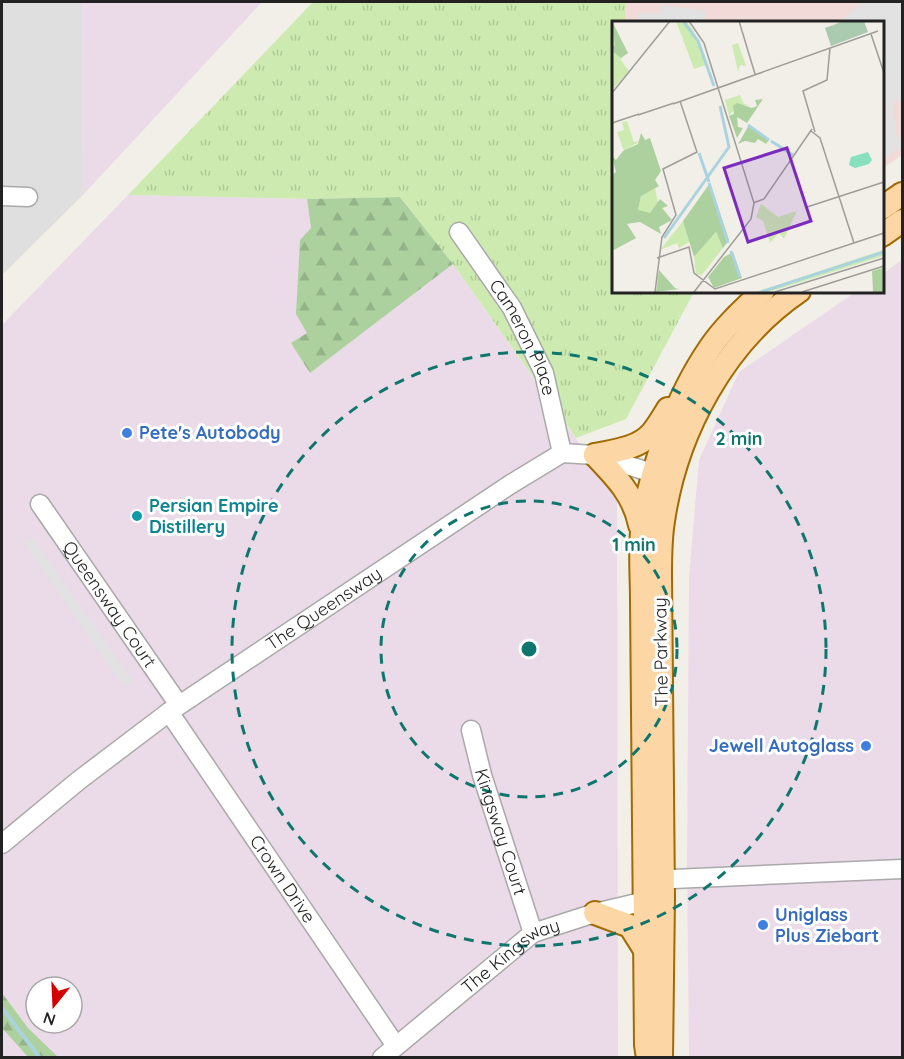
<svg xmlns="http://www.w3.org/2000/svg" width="904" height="1059" font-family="Quicksand,sans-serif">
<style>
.residential{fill:#e0dfdf}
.commercial{fill:#f2dad9}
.industrial{fill:#ebdbe8;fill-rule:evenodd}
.grass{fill:url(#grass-tufts)}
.forest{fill:url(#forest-firs)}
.parking{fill:#e2e2e2}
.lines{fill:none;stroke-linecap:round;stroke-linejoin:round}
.stream{stroke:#aad3df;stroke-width:4}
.minor-casing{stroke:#a9a9a9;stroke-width:21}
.major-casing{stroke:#a06b00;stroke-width:26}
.minor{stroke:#fff;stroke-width:18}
.major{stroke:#fcd6a4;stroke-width:22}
.ring{fill:none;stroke:#0f766e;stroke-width:3;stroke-dasharray:10 8}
.shop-dot{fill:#3f7fe0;stroke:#fff;stroke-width:2}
.culture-dot{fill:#0f9aa8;stroke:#fff;stroke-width:2}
.labels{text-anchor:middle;stroke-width:6;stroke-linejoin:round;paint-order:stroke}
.street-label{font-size:18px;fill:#222;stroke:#fff}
.shop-label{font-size:18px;font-weight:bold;fill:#366cbe;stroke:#fff;text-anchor:start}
.culture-label{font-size:18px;font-weight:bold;fill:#0d838f;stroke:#fff;text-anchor:start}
.inset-river{fill:none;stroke:#aad3df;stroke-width:3}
.inset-road{fill:none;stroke:#9f9d99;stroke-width:1.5}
.view{fill:#7b2cbf;fill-opacity:0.15;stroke:#7b2cbf;stroke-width:3}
.inset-edge{fill:none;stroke:#222;stroke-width:3}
.centre{fill:#0f766e;stroke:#fff;stroke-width:3}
.ring-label{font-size:18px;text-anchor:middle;font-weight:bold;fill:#0f766e;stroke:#fff;stroke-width:6;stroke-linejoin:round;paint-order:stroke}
</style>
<defs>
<pattern id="grass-tufts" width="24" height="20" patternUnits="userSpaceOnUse" patternTransform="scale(1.5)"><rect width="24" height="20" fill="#cdebb0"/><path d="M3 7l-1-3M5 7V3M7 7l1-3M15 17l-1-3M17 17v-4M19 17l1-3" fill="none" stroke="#b0c997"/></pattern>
<pattern id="forest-firs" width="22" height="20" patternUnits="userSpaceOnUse" patternTransform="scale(1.5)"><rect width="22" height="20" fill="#add19e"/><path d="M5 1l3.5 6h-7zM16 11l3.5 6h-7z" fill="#95b388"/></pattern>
</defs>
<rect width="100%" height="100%" fill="#f2efe9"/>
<!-- residential -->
<path class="residential" d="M2,2H82L83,195L2,275Z"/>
<!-- commercial -->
<path class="commercial" d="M625,2H902V155L882,169V22H625Z"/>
<!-- industrial -->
<g class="industrial">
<path d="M82,2H262L83,195Z"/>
<path d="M128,195L307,199L311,228L307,333L310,373L453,264L617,497L618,1057H2V325ZM36,987H72V1023H36Z"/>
<path d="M902,260V1057L689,1058L687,859L689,577L699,460L739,372L857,291H882V274Z"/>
</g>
<!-- grass -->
<path class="grass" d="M313,2H625V22H613V291L694,292L626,419L576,438L453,264L400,197L307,199L128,195Z"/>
<!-- forest -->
<g class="forest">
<path d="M400,197L453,264L310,373L291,343L307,333L296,314L300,240L311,228L307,199Z"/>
<path d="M2,993L28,1028L58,1057H28L2,1028Z"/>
</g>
<!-- parking -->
<g class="parking">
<path d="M862,2H902V101H893L896,134L902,142V146L882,160V22H751L842,20Z"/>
<path d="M663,5L706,11L704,22H638V13H660Z"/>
<path d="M32,537L133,681L124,687L24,543Z"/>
</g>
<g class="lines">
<!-- stream -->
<path class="stream" d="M2,1008L40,1058"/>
<!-- minor casing -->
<g class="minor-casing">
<g id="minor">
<path d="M2,196L28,197"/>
<path id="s1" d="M459,232L512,308L544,373L562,453"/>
<path id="s2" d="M40,504L179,705"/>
<path id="s3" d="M169,712L396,1046"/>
<path id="s4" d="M471,730L482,775L533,933"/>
<path id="s5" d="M2,844L78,781L169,712L511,484L562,453L595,455L665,477"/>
<path d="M650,880L902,869"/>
<path id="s6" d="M382,1058L533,933L595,913L658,898"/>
</g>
</g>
<!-- major casing -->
<g class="major-casing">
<g id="major">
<path d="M882,208L902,194"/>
<path d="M882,235L902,221"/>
<path d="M595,455C614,451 638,449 652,433C658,426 663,417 668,409"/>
<path d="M595,455C616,477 634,495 640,525"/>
<path d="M595,913L630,926L645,950"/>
<path d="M648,1058L646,1045L642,600C642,578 640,554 642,532C648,473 677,396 710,348C725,326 744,309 763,291"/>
<path d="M661,1058L663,897L660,575C660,557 660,539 663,521C676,432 724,342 799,291"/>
</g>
</g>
<!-- minor -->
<use href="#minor" class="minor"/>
<!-- major -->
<use href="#major" class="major"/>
</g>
<!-- distance rings -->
<g class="ring">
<circle cx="529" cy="649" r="148"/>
<circle cx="529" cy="649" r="297"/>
</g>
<!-- markers -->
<g class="shop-dot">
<circle cx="127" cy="433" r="6"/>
<circle cx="866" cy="746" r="6"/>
<circle cx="763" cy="925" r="6"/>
</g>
<circle class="culture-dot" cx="137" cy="516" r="6"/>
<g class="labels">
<!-- street labels -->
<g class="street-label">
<text dy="6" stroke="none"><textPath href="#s1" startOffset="124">Cameron Place</textPath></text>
<text dy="6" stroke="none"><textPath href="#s2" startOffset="122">Queensway Court</textPath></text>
<text dy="6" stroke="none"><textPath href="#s5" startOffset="399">The Queensway</textPath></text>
<text transform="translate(661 652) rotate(-91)" y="6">The Parkway</text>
<text dy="6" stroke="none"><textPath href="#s4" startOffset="106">Kingsway Court</textPath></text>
<text dy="6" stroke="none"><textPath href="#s3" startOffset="202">Crown Drive</textPath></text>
<text dy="6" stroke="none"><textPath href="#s6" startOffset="165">The Kingsway</textPath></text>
</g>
<!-- shop labels -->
<g class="shop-label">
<text x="139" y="439">Pete's Autobody</text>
<text x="854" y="752" text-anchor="end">Jewell Autoglass</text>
<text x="775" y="921">Uniglass<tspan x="775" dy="21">Plus Ziebart</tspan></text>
</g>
<!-- culture labels -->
<g class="culture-label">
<text x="149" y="512">Persian Empire<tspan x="149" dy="21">Distillery</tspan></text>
</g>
</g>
<!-- overview -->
<g transform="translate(612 21)">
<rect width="272" height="272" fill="#f2efe9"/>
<path d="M1,0L9,39L17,50L0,69ZM64,0H74L81,9L102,65L94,44L82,48ZM126,22L134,45L128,44L126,51L120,24ZM128,74L132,83L139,85L126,84L117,95L113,79ZM15,100L22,121L28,120L12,130L5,111L12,109L10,101ZM43,166L46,183L38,192H29L26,189L29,175ZM149,183L166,196L185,190L172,218L167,212L158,222L151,200L144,196ZM71,200L79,220L67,227L65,222L48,229ZM104,211L111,227L90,254L84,253L82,236ZM271,229V235L157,271H144Z" fill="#cdebb0"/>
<path d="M0,0L16,32L9,37L0,30V24L3,25ZM151,78L135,102L125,96L126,106L131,107L125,117L117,95L122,93L121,85L125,82L140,87L145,85L143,79ZM137,104L157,119L154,123L146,118L143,122L133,120L126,123ZM29,112L33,119L38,117L49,150L43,159L47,165L29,175L26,189L38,192L48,178L56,185L50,187L60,199L47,206L49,213L28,201L15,203L24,217L0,230V154L4,151L0,135L4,139L11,130L26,123ZM98,162L117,219L111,227L104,211L82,236L71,200ZM121,231L130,257L102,267L96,256L112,236ZM271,247V271H261L260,250ZM47,249L63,267L67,268L44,271Z" fill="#add19e"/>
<path d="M232,0H252L256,11L219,25L213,7Z" fill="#aacbaf"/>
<path d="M256,131L260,139L257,143L243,147L237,144L239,136Z" fill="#88e0be"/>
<path class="inset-river" d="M71,0L86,20L102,65M136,104L157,119M159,120L181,134M87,132L97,161M97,162L116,222M52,217L117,126L108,85M119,230L128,256M149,271L272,231"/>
<path class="inset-road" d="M77,0L92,22L142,182L139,198L82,271M127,0L143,53M259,13L272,52M0,72L58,0M61,83L266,10M26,94L62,82M0,102L27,93M199,110L208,117L242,222M203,111L191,70L215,59L218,27M141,182L152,178L200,108M195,186L272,161M45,237L77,226L82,252L103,268L272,212M43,271L50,216L64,194L51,148L85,131L68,80M163,271L272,237M190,271L272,245"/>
<path class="view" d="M175,127L199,200L136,221L112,147Z"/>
<rect width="272" height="272" class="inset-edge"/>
</g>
<circle cx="529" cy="649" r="9" class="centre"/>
<g class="ring-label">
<text x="739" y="445">2 min</text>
<text x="634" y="551">1 min</text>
</g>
<!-- border -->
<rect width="904" height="1059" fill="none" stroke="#222222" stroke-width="6"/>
<!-- north arrow -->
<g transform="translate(54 1005) rotate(198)"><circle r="28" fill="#ffffff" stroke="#a7a7a7" stroke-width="1.5"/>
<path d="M0-4.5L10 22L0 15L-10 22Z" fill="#d40000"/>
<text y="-9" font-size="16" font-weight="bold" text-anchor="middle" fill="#222222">N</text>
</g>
</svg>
